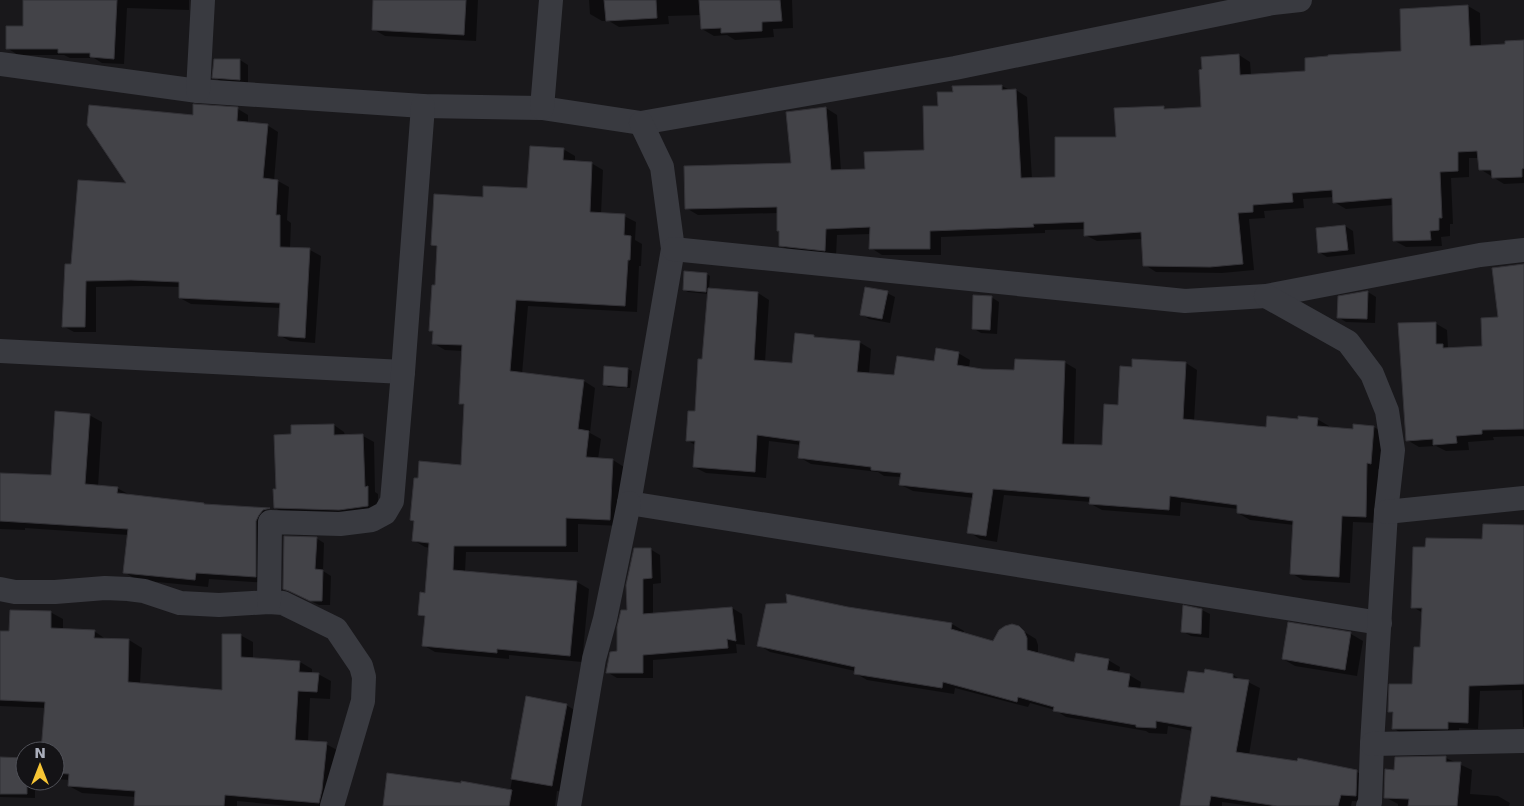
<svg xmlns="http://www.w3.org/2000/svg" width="1524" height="806" font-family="'DejaVu Sans',sans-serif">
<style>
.shadow{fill:#0007}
.building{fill:#434348;stroke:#333237}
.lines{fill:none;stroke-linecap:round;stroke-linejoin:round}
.street{stroke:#393a40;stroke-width:24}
</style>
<rect width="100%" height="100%" fill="#19181b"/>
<!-- shadow -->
<g class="shadow">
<path d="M24,0H189V10L127,8L124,64L102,63L94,58H70L64,55H18L7,48L24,27Z"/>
<path d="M374,0H478L476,41L385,36L373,29Z"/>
<path d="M589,0H792L793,28L773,29L774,37L735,40L727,35L714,36L702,29L701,15L668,16L669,24L619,27L609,21H602L590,14Z"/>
<path d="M1468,6L1480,13L1481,47L1524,42V183L1504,184L1480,169L1479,158H1469V177L1451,178L1453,224H1450V236L1441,237L1442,246L1406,247L1395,241L1393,205L1346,209L1334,202V197L1303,199L1304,208L1264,211L1265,218L1249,219L1254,270L1222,273L1156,272L1145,265L1143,239L1097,241L1085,235V229L1045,230V233L941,237V255H882L871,248V234L837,235L836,256L792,252L780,245V232L778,231L779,213L698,215L686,208L792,164L826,108L837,115L841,171L866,170L925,151L939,108L954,93L1002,86L1010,90H1016L1027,97L1032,179L1057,178L1117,138L1116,109L1164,108L1168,110L1203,108L1239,55L1250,62L1251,75L1307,72L1402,52L1401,10Z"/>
<path d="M240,60L248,65V84L222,82L214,77Z"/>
<path d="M238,109L248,115V124L267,125L278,132L274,181H278L289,187L287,220L291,223L290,248L310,250L321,256L315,343L290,341L279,335L281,308L191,304L180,298V287L143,286L96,287V332H74L63,326L72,265L128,184L194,117Z"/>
<path d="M563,149L575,156V162L591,163L603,170L601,214L624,216L636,222L635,240L642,244L641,266H639L637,312L528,306L522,374L584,381L595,388L590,433L601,439L598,459L613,460L624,467L621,526L578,524V552H466L465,572L577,582L589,589L582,662L509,655V659L435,652L423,645L426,618L419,614L426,594L430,548L425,547L413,540L415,522L411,520L462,466L465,406L460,403L463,351L445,350L433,343L434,332L431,330L436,287L438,248L433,245L484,198L528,190Z"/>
<path d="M1345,226L1353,231L1355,254L1327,257L1319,252Z"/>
<path d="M1524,265V437L1523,436L1493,437L1494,440L1468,442L1469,450L1446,451L1436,446L1419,447L1407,440L1435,323L1447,330L1448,348H1484L1500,319Z"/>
<path d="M707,274L710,276L709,290L758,293L769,300L765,362L793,364L814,336L818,339L859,342L871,349L869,374L895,376L935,363L958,353L970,360L969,368L982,370L1015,371L1064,362L1076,369L1074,446L1103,447L1133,368L1186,363L1197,370L1194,421L1267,428L1299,421L1317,419L1329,426V428L1354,430V425L1374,427L1386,434L1383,470L1378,469V523L1353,522L1350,583L1303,580L1291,573L1294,525L1250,520L1238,513V509L1181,502L1180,516L1102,510L1091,504V502L1004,495L997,542L980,539L969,532L974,498L913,491L901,485V477L884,476L878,472L811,464L799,457L801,445L769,441L766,478L706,473L694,467L695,445L687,440L696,413L703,361L709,294L688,292L684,290Z"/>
<path d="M1368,292L1376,297L1375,323L1346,322L1338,317L1339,297Z"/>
<path d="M887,293L895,297L890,323L869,319L861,314Z"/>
<path d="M991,297L999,302L997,334L981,333L973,328Z"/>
<path d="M628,369L632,371L630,388L608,387L605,384Z"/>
<path d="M89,415L102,422L98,487L117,488L130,495L206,505L269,510L280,516L268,583L209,579L208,587L137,580L124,572L128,535L25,528V530L0,529V474L52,477Z"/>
<path d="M334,425L344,432L345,436H363L374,442L375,492L378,494V512L286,514L275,508L277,490L292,436Z"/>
<path d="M1524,526V727H1523L1522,690L1480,691L1478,729L1459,728V734L1404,735L1393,728L1394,714L1389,711L1413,686L1421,648L1423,613L1413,607L1426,548L1484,540Z"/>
<path d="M316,538L324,543L323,571L331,576L330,605H319L284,588Z"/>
<path d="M650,549L660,555L661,583L653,584V615L732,608L742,614L745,645L736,644L737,653L653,660V678H617L607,672L618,652L628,611Z"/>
<path d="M847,609L952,624L964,631L963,634L994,642L1018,628L1036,639L1038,645V654L1075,663L1108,660L1120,667L1119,673L1129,675L1141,682L1140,689L1186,694L1233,675L1241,680L1248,682L1260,688L1249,755L1357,772L1369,778L1368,802L1352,801L1351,806H1251L1222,802V806H1181L1193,731L1168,726L1167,734L1149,733L1146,731L1066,717L1055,710L1030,703L1028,707L955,688L954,694L867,680L855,673V671L770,652L759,645Z"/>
<path d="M1202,610L1210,614L1209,638L1191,636L1182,631Z"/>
<path d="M50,612L63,619V630L94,631L107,640H129L142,648L140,684L223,691L240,635L253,642V659L300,662L312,669V674H318L331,681L330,699L310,698L308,742L326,744L339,751L332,806H289L237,801V806H136V797L82,793L69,786L70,780L55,779V751H43L46,708L0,706V632L10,633Z"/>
<path d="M1289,624L1351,634L1363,641L1357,676L1295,666L1283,659Z"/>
<path d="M527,698L566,705L578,712L564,792L557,791L555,806H384L510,791Z"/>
<path d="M0,758L25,759V781H35V798L0,797Z"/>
<path d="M1446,758L1472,770L1470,794L1498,796L1510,803L1509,806H1398V804L1385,797L1395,772L1397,759Z"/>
</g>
<!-- building -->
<g class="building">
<path d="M23,0H117L114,59L90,57V53H58V49H6V26H23Z"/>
<path d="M373,0H466L464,35L372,30Z"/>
<path d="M604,0H656L657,18L606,21Z"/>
<path d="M699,0H780L782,21L762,22V31L721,33V28L701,29Z"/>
<path d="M1468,5L1470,46L1505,44V41L1524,40V168L1522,169V177L1492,178L1491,170H1479L1477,151L1458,152V171L1440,172L1442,218H1439V230L1430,231L1431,240L1393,241L1392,198L1333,203L1332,190L1292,193L1293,202L1253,205V212L1238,213L1243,264L1210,267L1143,266L1141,232L1084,236V222L1033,224L1034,227L930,231V249H869L870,227L826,229L825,251L779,246V231H777V207L685,209L684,166L791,163L786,112L826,107L831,170L865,169L864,152L924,150L923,106H938L937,92H953L952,86L1002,85V90L1016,89L1021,178L1055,177V137H1116L1114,108L1164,106V109L1201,107L1199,70L1202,69L1201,57L1239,54L1240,75L1305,71V58L1328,56V55L1401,51L1400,9Z"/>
<path d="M214,59H240V80L212,78Z"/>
<path d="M193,104L238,107L237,121L268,124L263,178L278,180L276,215H280V247L310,248L305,338L278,336L280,303L179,298V282L131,280L86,281L85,327H62L65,264H71L78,180L126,183L87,125L89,105L193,115Z"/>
<path d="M530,146L564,148L563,160L592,162L590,212L625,214L624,235L631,236L630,260H628L625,306L516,300L510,371L584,380L578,429L589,431L586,457L613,459L610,520L566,518V546H454L453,570L577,581L570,656L497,649V653L422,646L425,616L418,615L420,592L425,593L429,543L412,541L414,521L410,520L414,478H418L419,461L461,465L464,404H459L462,345L432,344L433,331H429L432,285H435L437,246L431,245L434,194L483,197V186L527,188Z"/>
<path d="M1345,225L1348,250L1318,253L1316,228Z"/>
<path d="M1524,264V429L1482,430V434L1456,436L1457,443L1433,445V439L1406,441L1398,323L1436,322V344H1443V348L1482,346L1481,318L1498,317L1492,268Z"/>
<path d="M684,271L707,273L706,292L683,290Z"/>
<path d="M865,287L888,291L882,319L860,315Z"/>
<path d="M708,288L758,292L754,360L792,363L795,333L814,335V337L860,341L857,372L894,375L897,356L934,361L936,348L959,352L957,365L982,369L1014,370L1015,359L1065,361L1062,444L1102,445L1104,404L1118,405L1120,366L1132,367V359L1186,362L1183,419L1266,427L1267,416L1298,419V416L1318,418L1317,426L1353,429V424L1374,426L1371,464L1367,463L1366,517L1342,516L1339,577L1290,574L1293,521L1237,513V505L1170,496L1169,510L1089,504L1090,497L993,489L986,536L967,533L973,493L899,485L901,473L871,470V467L798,458L800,441L757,435L755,472L693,467L695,441H686L688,411H695L698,359H702Z"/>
<path d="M1367,291H1368L1367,319L1337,318L1338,296Z"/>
<path d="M973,295L992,296L990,330L972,329Z"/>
<path d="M604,366L628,368L627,387L603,385Z"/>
<path d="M55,411L90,414L85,484L118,487L117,493L204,503V504L270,508L263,510L259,515L256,521V577L196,573L195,580L123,573L128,529L0,521V473L51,475Z"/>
<path d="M334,424V435L363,434L365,487L368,486V506L339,510L274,508L273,489H276L274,435L291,434V425Z"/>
<path d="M1483,524L1524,525V684L1469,686L1468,723L1448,722V729H1392L1393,712H1388L1389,684H1412L1414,647H1420L1422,608H1411L1413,547H1425L1426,538L1482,539Z"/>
<path d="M284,536L317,537L315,569L323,570L322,601H310L289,591L283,589Z"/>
<path d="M634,548H651L652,578L643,579V614L732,607L736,641L727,639L728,648L643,655V673H606L610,652L617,651V627L621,610H627L626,585Z"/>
<path d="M786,594L848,607L952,623L951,629L993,641L999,630L1005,626L1012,624L1019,626L1024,631L1027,638V650L1074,662L1076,653L1109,659L1107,670L1130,674L1128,687L1184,693L1188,671L1204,673L1205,669L1233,674V678L1249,680L1236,752L1297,761L1298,758L1357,770L1356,796L1341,795L1338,806H1277L1211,796L1209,806H1180L1192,727L1156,721V728L1136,727V725L1053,711L1054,707L1018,697L1017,702L943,682L942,688L854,674L855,667L757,646L766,604L787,603Z"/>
<path d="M1183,605L1202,609L1201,634L1181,632Z"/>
<path d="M10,610L51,611V628L95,630L94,638L129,639L128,682L222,690V634H241V657L300,661L299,672L319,673L317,692L298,691L295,740L327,742L322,790L319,803L225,795L224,806H134L135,791L68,786L69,774L55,773V751H41L45,702L0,700V631H9Z"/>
<path d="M1288,622L1351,632L1345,670L1282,659Z"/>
<path d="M526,696L567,704L552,786L511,779Z"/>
<path d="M1446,756V762H1461L1457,806H1408L1409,799L1384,798L1385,769L1394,770L1395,757Z"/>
<path d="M0,757L25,758V781H27V794H0Z"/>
<path d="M387,773L461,783V781L512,790L509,806H383Z"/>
</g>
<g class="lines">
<!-- street -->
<g class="street">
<path d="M0,64L198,91L423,106L542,108L641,123L955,68L1273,3L1300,0"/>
<path d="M198,91L203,0"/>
<path d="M542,108L551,0"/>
<path d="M641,123L662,167L673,249L629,503L1380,623"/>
<path d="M673,249L1185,301L1266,296L1480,255L1524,250"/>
<path d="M1266,296L1348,342L1372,374L1387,411L1393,450L1386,512L1372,744L1370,802L1368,806"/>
<path d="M0,351L403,372"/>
<path d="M1386,512L1524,498"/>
<path d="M0,589L15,592H55L105,588L128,589L144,591L180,603L219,605L269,602L283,603L336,629L361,666L364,677L363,701L332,806"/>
<path d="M269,602L270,522L340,524L372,520L385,513L392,501L403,372L423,106"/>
<path d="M1372,744L1524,741"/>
<path d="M569,806L594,659L605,619L629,503"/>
</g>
</g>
<!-- north arrow -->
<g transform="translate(40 766)"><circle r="24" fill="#141316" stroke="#505158"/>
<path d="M0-4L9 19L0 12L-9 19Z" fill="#f7c534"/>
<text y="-8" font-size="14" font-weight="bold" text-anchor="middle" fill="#aaaebb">N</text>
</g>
</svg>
